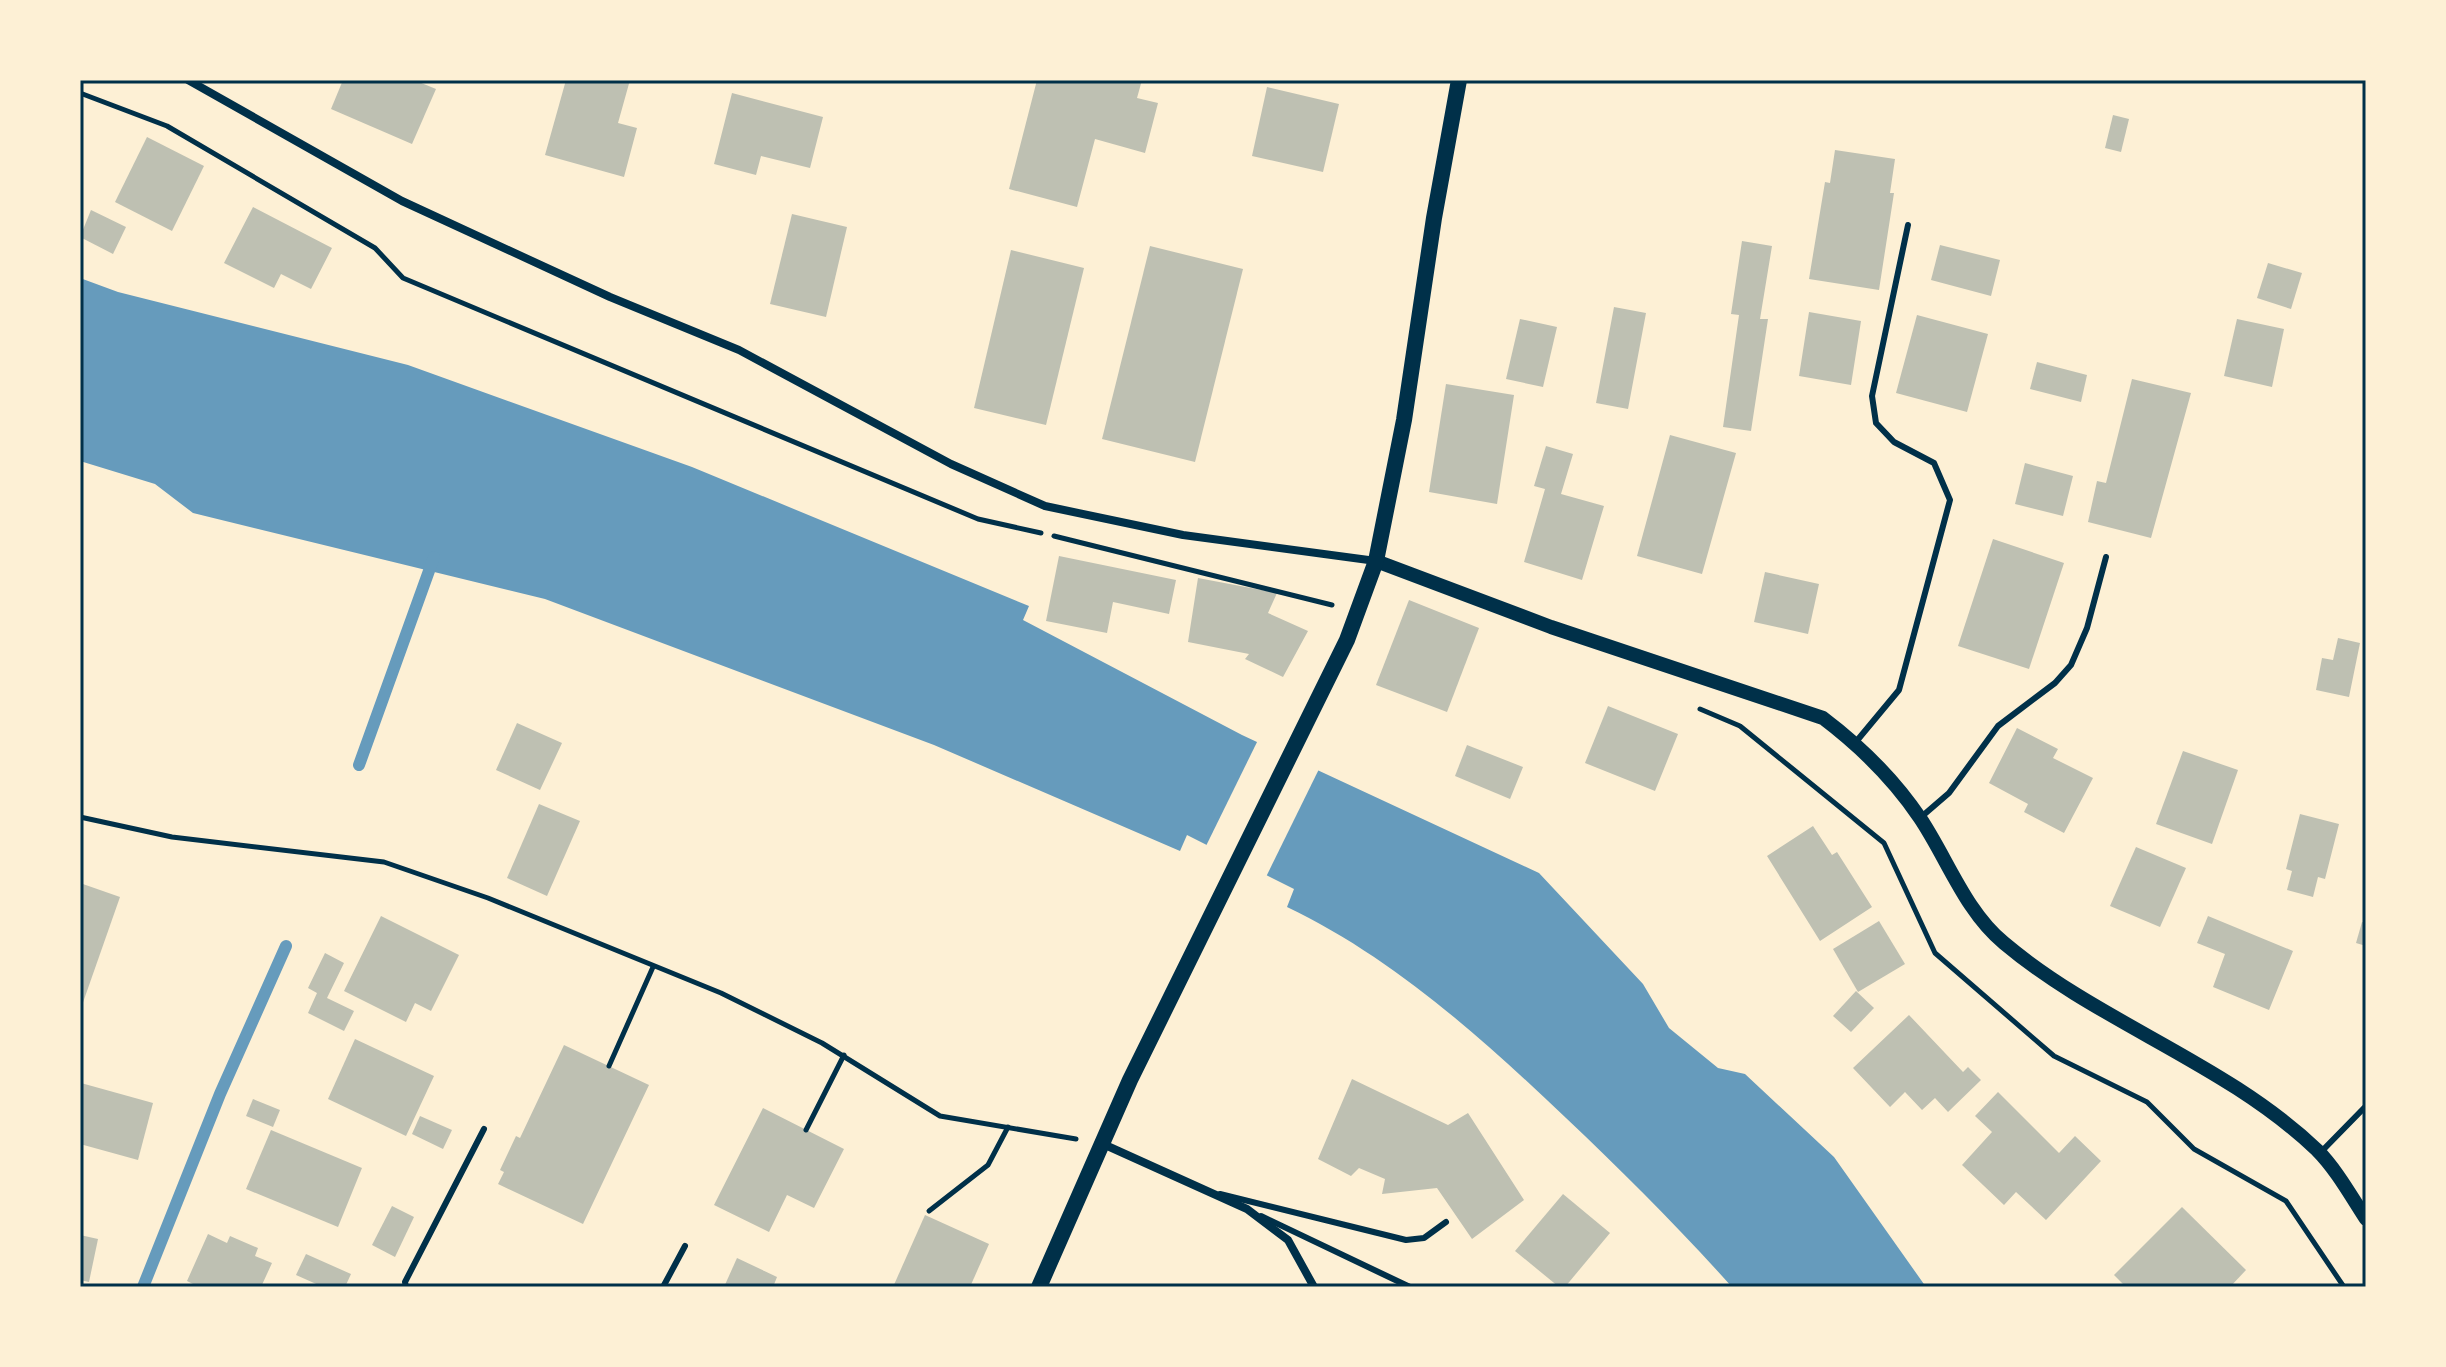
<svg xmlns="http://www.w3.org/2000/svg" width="2446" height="1367" font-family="'DM Sans',sans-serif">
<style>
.water{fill:#669bbc}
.pier{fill:#fdf0d5}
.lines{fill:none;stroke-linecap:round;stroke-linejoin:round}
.stream{stroke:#669bbc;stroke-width:12}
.building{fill:#bec0b2}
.path{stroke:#003049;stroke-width:5}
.service{stroke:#003049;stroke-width:6}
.minor{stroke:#003049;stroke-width:8}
.tertiary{stroke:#003049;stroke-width:14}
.secondary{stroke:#003049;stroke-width:16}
.neatline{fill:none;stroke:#003049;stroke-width:3}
</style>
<rect width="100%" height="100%" fill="#fdf0d5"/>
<!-- water -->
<path class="water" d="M80,278L118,292L408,365L692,467L1029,606L1023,620L1242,735L1539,873L1643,984L1669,1028L1718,1068L1745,1074L1834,1157L1926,1287H1732C1679,1228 1624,1173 1566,1118C1482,1038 1392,957 1287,907L1294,889L1187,835L1180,851L934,745L545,599L193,513L155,484L80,461Z"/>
<!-- pier -->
<path class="pier" d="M1259,738L1320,767L1265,879L1205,848Z"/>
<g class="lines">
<!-- stream -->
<g class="stream">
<path d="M359,765L434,557"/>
<path d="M143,1287L220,1094L286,946"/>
</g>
</g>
<!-- building -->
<g class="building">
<path d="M343,80H414L436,89L412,144L331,109Z"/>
<path d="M566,80H630L618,123L637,128L624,177L545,155Z"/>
<path d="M1037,80H1142L1137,98L1158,103L1145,153L1095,139L1077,207L1009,189Z"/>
<path d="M1267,87L1339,104L1323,172L1252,156Z"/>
<path d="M732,93L823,117L810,168L761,156L756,175L714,164Z"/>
<path d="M2113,115L2129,119L2121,152L2105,148Z"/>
<path d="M147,137L204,166L172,231L115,202Z"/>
<path d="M1835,150L1895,159L1890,193H1894L1879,290L1809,279L1825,182L1830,183Z"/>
<path d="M253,207L332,248L311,289L281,274L274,288L224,263Z"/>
<path d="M91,210L126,227L113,254L80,237Z"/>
<path d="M792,214L847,227L826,317L770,304Z"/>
<path d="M1742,241L1772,246L1760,319H1768L1751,431L1723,427L1739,315L1731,314Z"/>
<path d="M1940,245L2000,260L1991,296L1931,280Z"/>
<path d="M1150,246L1243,269L1195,462L1102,439Z"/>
<path d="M1011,250L1084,268L1046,425L974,408Z"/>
<path d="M2268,263L2302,273L2291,309L2257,298Z"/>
<path d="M1614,307L1646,313L1628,409L1596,403Z"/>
<path d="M1809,312L1861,321L1851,385L1799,376Z"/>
<path d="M1917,315L1988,334L1967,412L1896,393Z"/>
<path d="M1520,319L1557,327L1543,387L1506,379Z"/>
<path d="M2237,319L2284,329L2272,387L2224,376Z"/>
<path d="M2037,362L2087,375L2081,402L2030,389Z"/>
<path d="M2132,379L2191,393L2151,538L2088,522L2097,481L2106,483Z"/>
<path d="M1446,384L1514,395L1497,504L1429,492Z"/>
<path d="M1670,435L1736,453L1702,574L1637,556Z"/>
<path d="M1546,446L1573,454L1561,494L1604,506L1582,580L1524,562L1545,489L1534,486Z"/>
<path d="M2025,463L2073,476L2063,516L2015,504Z"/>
<path d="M1993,539L2064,563L2029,669L1958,646Z"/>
<path d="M1059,556L1176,580L1169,614L1113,602L1107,633L1046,621Z"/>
<path d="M1765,572L1819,584L1808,634L1754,622Z"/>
<path d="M1198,578L1277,593L1268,613L1308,631L1283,677L1245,659L1249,654L1188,642Z"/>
<path d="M1409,600L1479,628L1447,712L1376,685Z"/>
<path d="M2338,638L2360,643L2349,697L2316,690L2322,658L2333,660Z"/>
<path d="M1608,706L1678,734L1655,791L1585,763Z"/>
<path d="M517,723L562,743L540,790L496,770Z"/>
<path d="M2017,728L2058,749L2053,758L2093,778L2064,833L2024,812L2028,804L1989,783Z"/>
<path d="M1467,745L1523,767L1510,799L1455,776Z"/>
<path d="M2183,751L2238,770L2212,844L2156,824Z"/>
<path d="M539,804L580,821L547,896L507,878Z"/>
<path d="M2300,814L2339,824L2325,879L2318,877L2313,897L2287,890L2292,871L2286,869Z"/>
<path d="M1813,826L1832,855L1837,852L1872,907L1820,941L1767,856Z"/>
<path d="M2136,847L2186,868L2160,927L2110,906Z"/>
<path d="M80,883L120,897L80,1011Z"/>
<path d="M381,916L459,955L431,1011L415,1003L406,1022L344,991Z"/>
<path d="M2208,916L2293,951L2269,1010L2213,987L2225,954L2197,943Z"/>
<path d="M1879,921L1905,964L1858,992L1833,949Z"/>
<path d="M2362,922L2366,923V946L2356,943Z"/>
<path d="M325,953L344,963L327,998L354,1011L344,1031L308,1013L317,993L308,988Z"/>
<path d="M1856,991L1874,1008L1851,1032L1833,1016Z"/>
<path d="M1909,1015L1963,1072L1968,1067L1981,1080L1948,1112L1935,1098L1922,1110L1905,1092L1890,1107L1853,1068Z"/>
<path d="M355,1039L434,1076L406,1136L328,1099Z"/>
<path d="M564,1045L649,1085L583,1224L498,1184L504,1172L500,1170L516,1136L520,1138Z"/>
<path d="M1352,1079L1448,1125L1468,1113L1524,1200L1472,1239L1437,1188L1382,1194L1385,1179L1359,1168L1351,1176L1318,1159Z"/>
<path d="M81,1083L153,1103L138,1160L80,1144Z"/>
<path d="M1998,1092L2059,1153L2075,1136L2101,1161L2046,1220L2016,1192L2004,1205L1962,1165L1992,1132L1975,1116Z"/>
<path d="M253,1099L280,1110L273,1127L246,1116Z"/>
<path d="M763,1108L844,1149L814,1208L787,1195L769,1232L714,1205Z"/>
<path d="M420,1116L452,1130L443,1149L412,1134Z"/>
<path d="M271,1130L362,1168L338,1227L246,1189Z"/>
<path d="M1563,1194L1610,1233L1565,1287H1559L1515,1251Z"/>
<path d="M392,1206L414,1217L395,1257L372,1245Z"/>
<path d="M2182,1207L2246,1270L2230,1287H2126L2114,1275Z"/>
<path d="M925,1215L989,1244L970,1287H893Z"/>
<path d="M208,1234L227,1243L230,1236L258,1248L255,1256L272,1263L261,1287H199L187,1281Z"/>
<path d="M80,1235L98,1239L89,1282L80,1280Z"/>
<path d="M306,1254L351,1274L345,1287H323L296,1275Z"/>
<path d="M737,1258L777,1277L773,1287H724Z"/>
</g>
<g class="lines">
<!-- path -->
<g class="path">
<path d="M80,93L167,126L375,248L403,278L978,519L1041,533"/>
<path d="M1054,536L1332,605"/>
<path d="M1700,709L1740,726L1884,843L1935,953L2054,1056L2147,1102L2194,1149L2286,1201L2344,1287"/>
<path d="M80,817L172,837L384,862L488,898L721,993L822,1043L940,1116L1076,1139"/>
<path d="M609,1066L653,967"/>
<path d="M806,1130L844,1055"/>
<path d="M929,1211L988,1165L1008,1127"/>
</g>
<!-- service -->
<g class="service">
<path d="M1855,743L1899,690L1950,500L1934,463L1894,442L1876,423L1872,396L1908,225"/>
<path d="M1920,818L1949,793L1998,726L2055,683L2071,665L2087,628L2106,557"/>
<path d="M2320,1153L2366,1106"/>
<path d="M1220,1194L1406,1240L1424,1238L1446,1222"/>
<path d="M1261,1216L1410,1287"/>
<path d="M406,1287L405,1282L484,1129"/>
<path d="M663,1287L685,1246"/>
</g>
<!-- minor -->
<g class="minor">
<path d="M188,80L402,201L610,297L739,350L951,464L1045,506L1183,535L1376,561"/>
<path d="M1103,1144L1247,1209L1288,1240L1314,1287"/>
</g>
<!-- tertiary -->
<path class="tertiary" d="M1376,561L1551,627L1823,718C1860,746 1893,778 1920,818C1947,858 1965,911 2004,943C2099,1023 2226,1063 2317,1150C2336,1169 2351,1196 2366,1219"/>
<!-- secondary -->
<path class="secondary" d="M1039,1287L1130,1080L1347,640L1376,561L1404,420L1434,218L1459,80"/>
</g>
<!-- border -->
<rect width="2446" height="1367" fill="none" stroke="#fdf0d5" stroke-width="164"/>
<rect x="82" y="82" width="2282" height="1203" class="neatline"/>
</svg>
